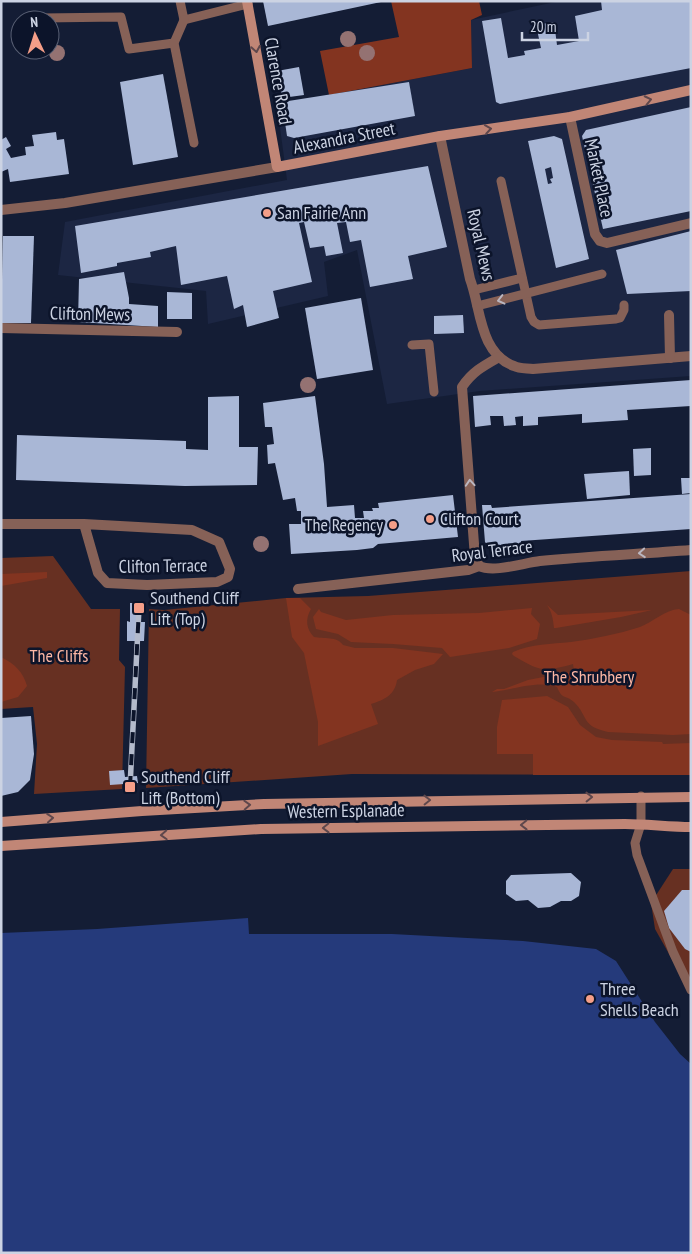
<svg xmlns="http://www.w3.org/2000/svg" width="692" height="1254" font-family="'PT Sans Narrow',sans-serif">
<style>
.built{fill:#1c2643}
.green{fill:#673022}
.forest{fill:#833420}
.water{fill:#253a7b}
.building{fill:#a9b7d6;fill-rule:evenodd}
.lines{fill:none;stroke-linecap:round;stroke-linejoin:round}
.lane{stroke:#866157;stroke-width:9}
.street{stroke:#866157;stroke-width:10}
.secondary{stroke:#c18676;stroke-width:10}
.rail-casing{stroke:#b4bbcc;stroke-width:5.5}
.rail{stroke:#0c142a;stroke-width:4;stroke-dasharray:11;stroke-linecap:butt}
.tree{fill:#947272}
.oneway{stroke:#5d474c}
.oneway2{stroke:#bab6c0}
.poi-dot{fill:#f49e88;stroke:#0c142a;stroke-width:2}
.labels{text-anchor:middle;stroke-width:5;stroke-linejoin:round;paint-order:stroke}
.street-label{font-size:18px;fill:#ccd3e3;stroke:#0c142a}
.poi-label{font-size:18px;fill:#ccd3e3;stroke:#0c142a;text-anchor:start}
.park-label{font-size:18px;fill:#fdb7a4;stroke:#0c142a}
</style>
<rect width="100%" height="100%" fill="#141d35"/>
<!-- built -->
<path class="built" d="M560,1H691V376L480,391L387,404L357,250L324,262L328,296L208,324L206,291L58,275L65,222L287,180L277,105L472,68L471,20Z"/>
<!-- green -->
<g class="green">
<path d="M53,556L91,609H120L119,660L125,667L122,789L34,794L37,744L33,707L1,709V558Z"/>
<path d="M691,571V775L352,774L146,788L149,609L164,610L286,598L368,596Z"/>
<path d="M673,869H691V982L673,961L655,929L651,903Z"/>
</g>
<!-- forest -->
<g class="forest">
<path d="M391,1H479L482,15L471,20L472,68L329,95L320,51L399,37Z"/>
<path d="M47,572V578L1,586V574Z"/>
<path d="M286,598H300L311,609C305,619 306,629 314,637C324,639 337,636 343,645L355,648H393L443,654L434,664L415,670L397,680C395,695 384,700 371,704L378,724L318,746V722L304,653L292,637Z"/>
<path d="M547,605L558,615L652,610L621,617L556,628H554C553,619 552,612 547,605Z"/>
<path d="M532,608L531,614L540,624L537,639L509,648L450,657L442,648L393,644L351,642L338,634L316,629L313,617L319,609L321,612L346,620L393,615L479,613Z"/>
<path d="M679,609L691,615V734L673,735L608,732C581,726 589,717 574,702C565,694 563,701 557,687C539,680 512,690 492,692L497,689H504L528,680L574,671L573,664C544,672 541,672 514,656L512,654L513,652C532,644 551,644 571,642C593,639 618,634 640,627C653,622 665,610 679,609Z"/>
<path d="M1,657C15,664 23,672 27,686L18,697L1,702Z"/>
<path d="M547,696L568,707L580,725L596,737L612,740L662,742L663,744L691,743V775H533V754H497V727L502,700Z"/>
</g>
<!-- water -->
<path class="water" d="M248,918L249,934H392L523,941L596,949L616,961L655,1022L680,1054L691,1064V1253H1V933L97,929Z"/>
<!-- building -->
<g class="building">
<path d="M263,1H380L381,2L268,26Z"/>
<path d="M601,1H691V68L500,104L496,102L482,21L501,18L508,58L525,55L524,51L541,48L536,25L554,22L557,45L579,41L575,16L602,10Z"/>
<path d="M299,67L304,95L282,98L277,71Z"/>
<path d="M163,74L178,157L133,165L120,82Z"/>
<path d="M409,82L415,116L294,138L287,136L282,102Z"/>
<path d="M691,107V211L603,229L582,136L586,130Z"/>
<path d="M56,132L57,140L64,139L69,174L10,182L8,169L1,172V140L6,137L11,146L6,149L11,158L26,155L25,147L34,146L32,135Z"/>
<path d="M554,136L562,139L589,259L556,268L528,141ZM551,167L553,178L550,179L552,183L548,184L545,169Z"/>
<path d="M428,166L447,247L408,256L413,279L370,287L361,240L350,242L346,222L337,223L343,253L326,256L324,246L310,248L304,222L299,223L312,282L273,291L279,318L247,327L243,305L234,309L227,276L181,285L176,246L150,252L151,257L117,263V266L81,273L75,226Z"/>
<path d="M691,231V291L627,294L616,250Z"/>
<path d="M3,236H34L31,323H1Z"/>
<path d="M124,272L129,298V304L158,306V327L78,322L79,279Z"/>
<path d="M167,292L192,293V319H167Z"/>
<path d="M361,298L373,370L317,379L305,308Z"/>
<path d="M463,315L464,333L434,334V316Z"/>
<path d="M691,380V406L627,410L628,420L582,423V414L538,417V425L523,426V416L515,417L516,425L504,426L503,416H490L491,425L475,427L473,396Z"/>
<path d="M239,396V447H258L257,485L185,486L16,480L17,435L186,441V449L208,450V397Z"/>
<path d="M315,396L324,464L327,507L354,505L355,518H364L363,511H373L372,508H379L378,503L453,495L458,537L378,544L373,548L357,550L291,554L289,524H301V511H297L295,498L283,500L275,463L268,464L267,445L274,444L272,427H265L263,403Z"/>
<path d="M651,448V475L634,476L633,449Z"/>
<path d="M629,471L630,495L587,499L584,474Z"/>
<path d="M681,478H691V493L682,494Z"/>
<path d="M691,494V529L521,541L522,549L493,551L485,542L482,505H491L492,508Z"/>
<path d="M130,603H141V622H145L144,641H127V621L130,622Z"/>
<path d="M31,716L34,754L30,780L18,792L1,796V718Z"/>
<path d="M124,770L125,777L137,776L138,783L110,785L109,771Z"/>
<path d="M571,873L581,882L579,896L571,901H561L550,907L538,908L528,900L516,901L506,894V881L511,875Z"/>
<path d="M682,890H691V952L685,949L669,928L664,911Z"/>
</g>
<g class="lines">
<!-- lane -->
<g class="lane">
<path d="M180,1L184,20L248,4"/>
<path d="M42,18L121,17L129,49L174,43"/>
<path d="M184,20L174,43L194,143"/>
<path d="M501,181L531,317L534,322L539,325L616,319L620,318L624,310V305"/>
<path d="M474,290L522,278"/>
<path d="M477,306L602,274"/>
<path d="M412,345L429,344L434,392"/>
<path d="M641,796V824L635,843L637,855L673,952L691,990"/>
</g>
<!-- street -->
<g class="street">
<path d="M570,117L595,234L600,241L607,243L691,223"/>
<path d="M440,136L470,279C481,308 479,353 514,366C520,369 527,368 533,369L691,356"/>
<path d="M1,210L65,203L277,167"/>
<path d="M669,315L670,358"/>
<path d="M1,328L177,332"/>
<path d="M1,524H84L192,530L219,542L230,569L228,577L217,582L147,585L107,583L98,573L84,524"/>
<path d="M479,566L475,557L462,387C472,372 483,366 499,357"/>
<path d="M298,589L468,570L479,566C494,573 523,563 540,561C590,556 641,554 691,550"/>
</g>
<!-- secondary -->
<g class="secondary">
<path d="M247,1L277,167L440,136L570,117L691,90"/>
<path d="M1,822L142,811L264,804L691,797"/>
<path d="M1,846L261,829L625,824C647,824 669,827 691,827"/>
</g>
<!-- rail casing -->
<g class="rail-casing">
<path id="rail" d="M130,787L139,608"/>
</g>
<!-- rail -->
<use href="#rail" class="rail"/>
</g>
<!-- trees -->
<g class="tree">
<circle cx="348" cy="39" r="8"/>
<circle cx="57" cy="53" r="8"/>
<circle cx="367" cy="53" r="8"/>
<circle cx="308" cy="385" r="8"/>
<circle cx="261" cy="544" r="8"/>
</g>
<!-- one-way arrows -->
<defs><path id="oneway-chevron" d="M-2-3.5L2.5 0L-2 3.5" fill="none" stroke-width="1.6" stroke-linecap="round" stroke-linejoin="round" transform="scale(1.25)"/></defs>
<g class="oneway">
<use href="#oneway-chevron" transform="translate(256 49) rotate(80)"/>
<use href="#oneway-chevron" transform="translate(648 100) rotate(-12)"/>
<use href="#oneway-chevron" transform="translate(488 129) rotate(-9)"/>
<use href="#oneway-chevron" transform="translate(589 797) rotate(-1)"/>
<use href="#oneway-chevron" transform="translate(427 800) rotate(-1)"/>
<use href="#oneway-chevron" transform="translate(247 805) rotate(-3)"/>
<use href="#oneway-chevron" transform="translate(50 818) rotate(-5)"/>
<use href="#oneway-chevron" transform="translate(524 825) rotate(179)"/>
<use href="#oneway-chevron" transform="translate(326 828) rotate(179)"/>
<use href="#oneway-chevron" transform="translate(164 835) rotate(177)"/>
</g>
<g class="oneway2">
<use href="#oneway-chevron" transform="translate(501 300) rotate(166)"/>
<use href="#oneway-chevron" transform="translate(470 483) rotate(-94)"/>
<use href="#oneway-chevron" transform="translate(642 553) rotate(176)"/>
</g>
<!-- markers -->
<g class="poi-dot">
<circle cx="267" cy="213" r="5"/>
<circle cx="430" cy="519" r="5"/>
<circle cx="393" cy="525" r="5"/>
<rect x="133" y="602" width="12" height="12" rx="2.5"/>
<rect x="124" y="781" width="12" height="12" rx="2.5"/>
<circle cx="590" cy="999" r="5"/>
</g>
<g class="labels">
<!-- street labels -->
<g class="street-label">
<text transform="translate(278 81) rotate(80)" y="6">Clarence Road</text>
<text transform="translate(344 138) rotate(-11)" y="6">Alexandra Street</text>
<text transform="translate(599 178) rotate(78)" y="6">Market Place</text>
<text transform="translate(481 245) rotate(77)" y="6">Royal Mews</text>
<text transform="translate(90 314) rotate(1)" y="6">Clifton Mews</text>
<text transform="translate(492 551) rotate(-7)" y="6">Royal Terrace</text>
<text transform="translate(163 566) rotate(-1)" y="6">Clifton Terrace</text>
<text transform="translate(346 811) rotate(-1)" y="6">Western Esplanade</text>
</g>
<!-- poi labels -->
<g class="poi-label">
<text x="277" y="219">San Fairie Ann</text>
<text x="440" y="525">Clifton Court</text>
<text x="383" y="531" text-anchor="end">The Regency</text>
<text x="150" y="604">Southend Cliff<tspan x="150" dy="21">Lift (Top)</tspan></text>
<text x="141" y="783">Southend Cliff<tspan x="141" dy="21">Lift (Bottom)</tspan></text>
<text x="600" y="995">Three<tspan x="600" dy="21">Shells Beach</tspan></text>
</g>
<!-- park labels -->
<g class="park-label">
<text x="59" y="662">The Cliffs</text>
<text x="589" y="683">The Shrubbery</text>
</g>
</g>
<!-- border -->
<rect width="692" height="1254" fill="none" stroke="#ccd3e3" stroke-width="5"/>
<!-- north arrow -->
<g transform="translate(35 35) rotate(356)"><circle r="24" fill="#0c142a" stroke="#596074"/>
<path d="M0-4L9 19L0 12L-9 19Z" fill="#f49e88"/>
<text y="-8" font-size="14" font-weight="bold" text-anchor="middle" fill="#ccd3e3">N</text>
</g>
<!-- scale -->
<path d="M522 32v8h66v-8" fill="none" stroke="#ccd3e3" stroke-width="2.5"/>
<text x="530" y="32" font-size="15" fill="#ccd3e3" stroke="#0c142a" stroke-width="4" paint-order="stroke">20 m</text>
</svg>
